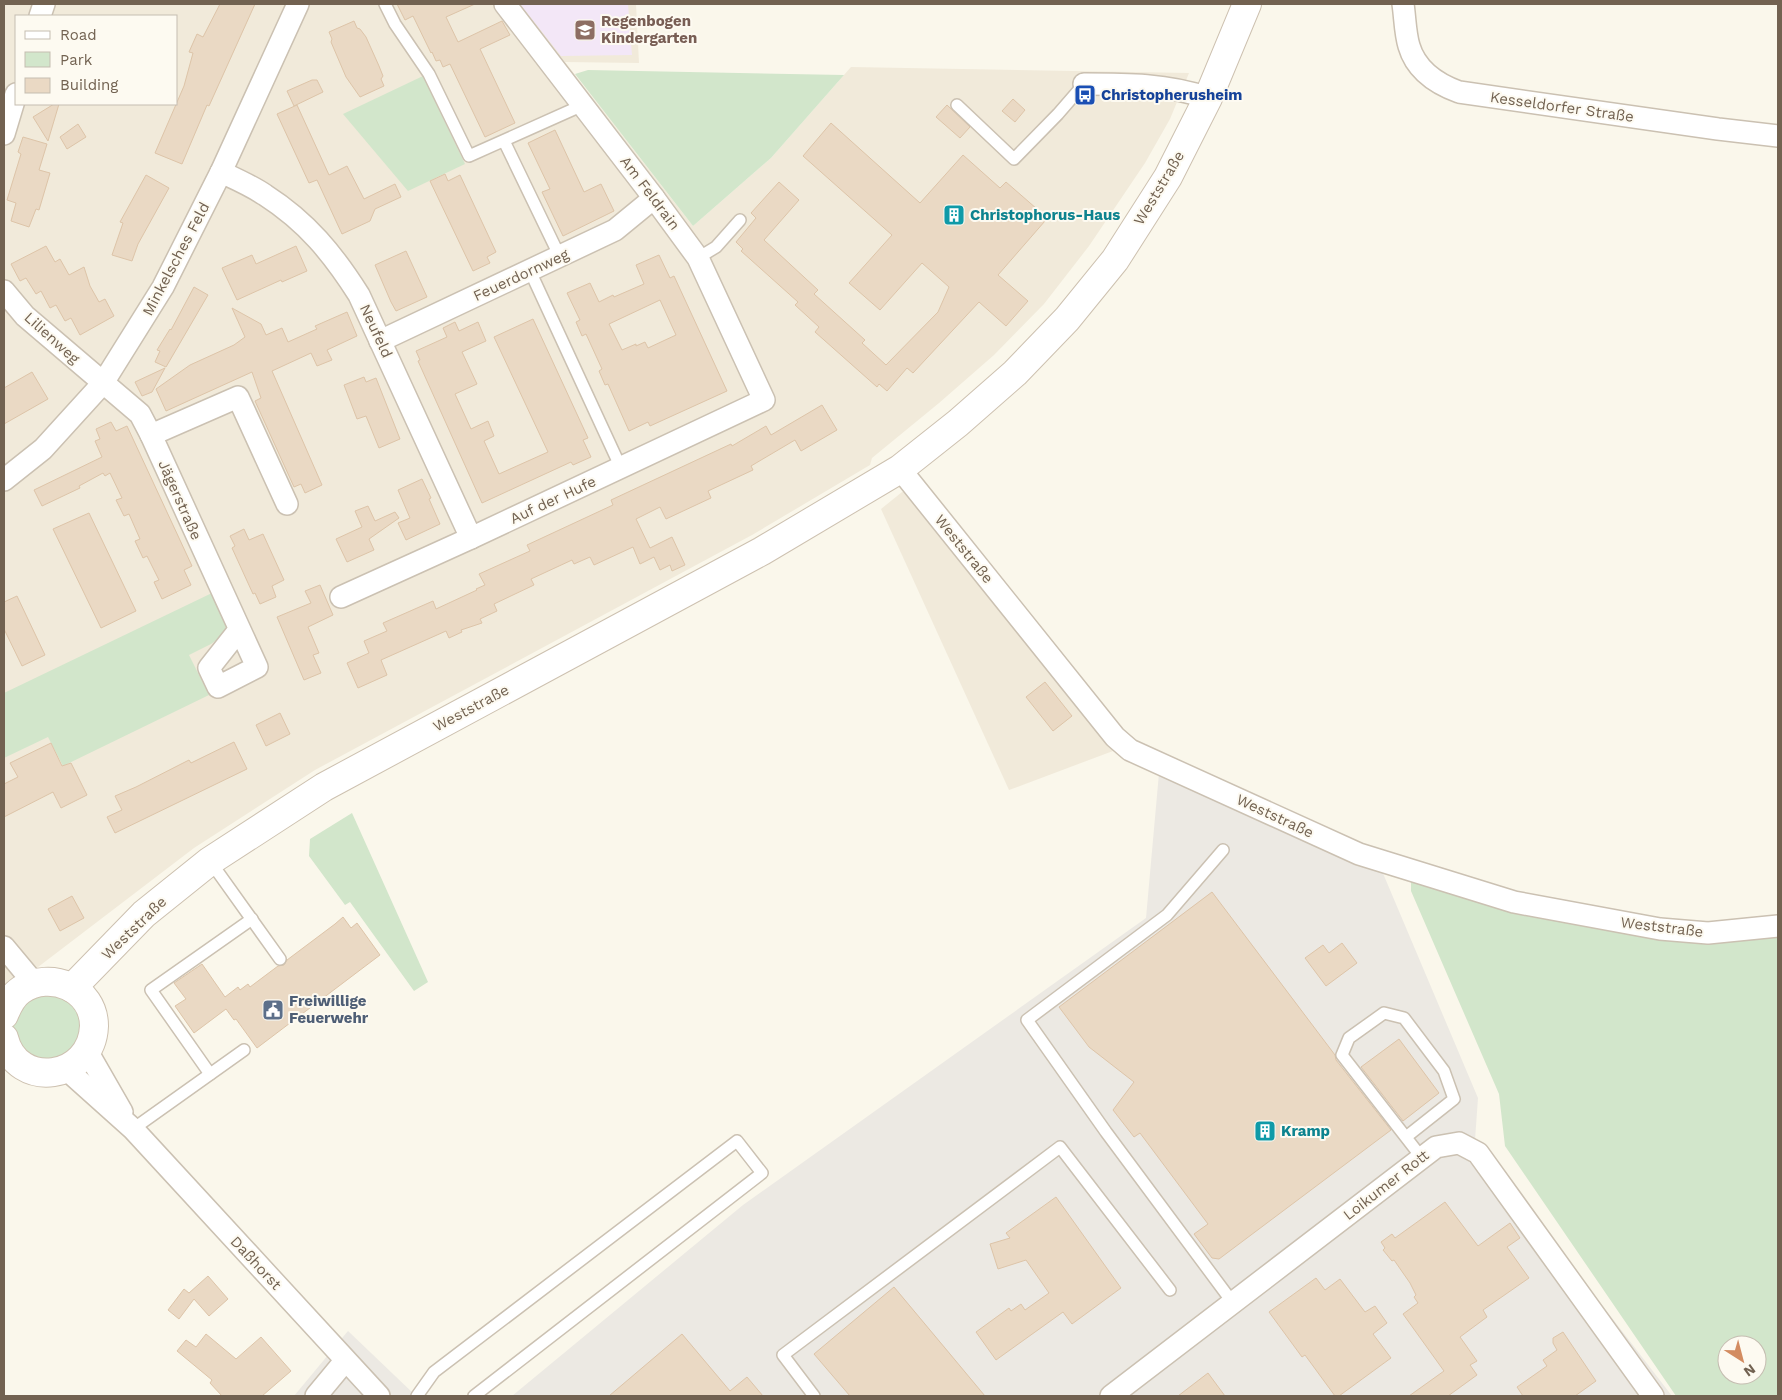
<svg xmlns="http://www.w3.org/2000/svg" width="1782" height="1400" font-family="'Work Sans',sans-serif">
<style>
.residential{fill:#f1eada;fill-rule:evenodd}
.industrial{fill:#ece9e3}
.education{fill:#f3e7f7}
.green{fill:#d2e6cb;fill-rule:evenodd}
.building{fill:#ead9c4;stroke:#ddc4a8;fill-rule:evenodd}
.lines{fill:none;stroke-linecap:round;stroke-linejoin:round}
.service-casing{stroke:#cbc1b2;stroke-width:14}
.minor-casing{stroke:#cbc1b2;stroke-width:24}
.secondary-casing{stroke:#cdc1b0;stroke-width:30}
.service{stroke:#fff;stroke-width:11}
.minor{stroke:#fff;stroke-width:21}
.secondary{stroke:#fff;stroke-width:28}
.labels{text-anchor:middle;stroke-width:4;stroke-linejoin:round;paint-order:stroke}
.education-label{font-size:15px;font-weight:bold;fill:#785e54;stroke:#fdfaf1;text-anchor:start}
.transit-label{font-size:15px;font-weight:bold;fill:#164399;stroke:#fdfaf1;text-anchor:start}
.street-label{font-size:15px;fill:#726251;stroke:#fdfaf1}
.culture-label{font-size:15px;font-weight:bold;fill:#0d838f;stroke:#fdfaf1;text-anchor:start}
.service-label{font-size:15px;font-weight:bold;fill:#4e5e75;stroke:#fdfaf1;text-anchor:start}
</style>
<rect width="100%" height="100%" fill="#faf7eb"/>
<!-- residential -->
<g class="residential">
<path d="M4,4H636L639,63L565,62L693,226L771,158L851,67L1189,73L1170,119L1145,163L1089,246L1044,304L994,355L939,403L872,458L870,465L752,535L315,770L194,848L4,993ZM16,16H176V104H16Z"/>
<path d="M907,488L1045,660L1113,751L1009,790L881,509Z"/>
</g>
<!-- industrial -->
<g class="industrial">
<path d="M1159,773L1382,871L1478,1098L1475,1140L1672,1396H512L743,1205L1146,918Z"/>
<path d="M348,1331L416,1396H294Z"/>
</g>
<!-- education -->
<path class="education" d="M520,4H628L632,55L561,56Z"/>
<!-- green -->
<g class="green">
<path d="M588,70L844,75L771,158L693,226L575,74Z"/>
<path d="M423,76L465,164L408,191L343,114Z"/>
<path d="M212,593L226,625L225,634L211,644L189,655L209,695L63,766L48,737L4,758V693Z"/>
<path d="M352,813L428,982L414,991L350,902L345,905L309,856L310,839Z"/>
<path d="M1411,879L1615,930L1778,934V1396H1676L1505,1146L1499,1094L1411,891ZM1727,1345H1757V1375H1727Z"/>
<path d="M62,993L85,1021L73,1055L35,1062L13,1037L12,1022L26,999Z"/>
</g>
<!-- building -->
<g class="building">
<path d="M220,4H255L209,106L207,105L182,164L155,153L184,86L193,53L189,52L197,34L203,37Z"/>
<path d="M397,4H475L446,17L458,42L502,21L510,35L480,49L515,123L485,137L450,64L443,67L440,60L436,61L432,52L431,53L413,16L405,20Z"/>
<path d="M354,21L357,28L360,29L366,37L379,66L383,76L381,79L384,86L360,97L346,77L331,42L332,39L329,32Z"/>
<path d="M312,80H317L323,92L294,106L287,91Z"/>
<path d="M1013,99L1025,110L1015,122L1002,111Z"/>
<path d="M54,104H59L48,141L33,117Z"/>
<path d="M297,105L329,175L347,166L364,199L395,184L401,197L375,209L370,221L342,234L317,180L309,183L277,114Z"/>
<path d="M947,105L970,127L960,138L936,117Z"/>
<path d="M831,123L920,203L963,155L1000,188L1006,182L1037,209L1035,212L1045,221L998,275L1028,301L1006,326L979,302L913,373L907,368L887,391L879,384L877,387L815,332L819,327L795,305L798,302L741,251L743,249L736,242L756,218L751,213L779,182L799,200L764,240L818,290L814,294L865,340L862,343L886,365L938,312L949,287L922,263L880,310L849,283L892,235L803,156Z"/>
<path d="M78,124L86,137L67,149L60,137Z"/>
<path d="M555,130L584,192L601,184L614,211L563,236L542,192L550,189L528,143Z"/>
<path d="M23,137L47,144L39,170L50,173L39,210L36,209L29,227L11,221L16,203L7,200L21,154L18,152Z"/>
<path d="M445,174L448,181L460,175L496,252L487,257L490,263L473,271L430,181Z"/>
<path d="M146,175L169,188L138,244L132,261L112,255L123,223L120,222Z"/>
<path d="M46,246L55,262L60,259L69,275L84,267L90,286L99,302L105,299L114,316L80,335L71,318L65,321L56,305L50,308L41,291L36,294L26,278L20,281L11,264Z"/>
<path d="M296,246L307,271L282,282L281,280L237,300L222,268L252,255L256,264Z"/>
<path d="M406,251L427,297L396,311L391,302L375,265Z"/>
<path d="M659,255L670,278L674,276L727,391L650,426L648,422L629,431L608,384L605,385L599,371L602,369L586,334L582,336L576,322L580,320L567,293L590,283L599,302L613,295L614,297L644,284L636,265ZM660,300L676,335L648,348L645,342L636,346V344L622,350L609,324Z"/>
<path d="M194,287L208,295L166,367L155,362L160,351L157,350L170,329L171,330Z"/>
<path d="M232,308L261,324L266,335L282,328L288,342L317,329L315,326L347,312L357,336L327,350L332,360L317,366L311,353L272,371L322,485L305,493L301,484L294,487L255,401L261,398L252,372L166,411L156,389L190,365L234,345L245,337Z"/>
<path d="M533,319L588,438L583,440L591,457L573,465L571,462L482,503L418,361L420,360L416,351L447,337L443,328L455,322L459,331L478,322L486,341L462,352L477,384L455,394L471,429L488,421L494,436L484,441L499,474L548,452L494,337Z"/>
<path d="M165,368L152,392L142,396L135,382Z"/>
<path d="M32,372L48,399L4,424V388Z"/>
<path d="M364,377L366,382L376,378L400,439L379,448L366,416L357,419L344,385Z"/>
<path d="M822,405L837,430L801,451L795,440L751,466L753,470L708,491L711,498L666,519L660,507L636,519L650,548L672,537L685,565L672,571L670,565L660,570L654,557L640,564L633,547L594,565L590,557L574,564L572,560L531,579L534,585L494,604L497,611L480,619L482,623L461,630L462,632L449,638L446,631L381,660L387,675L358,688L347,663L369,653L364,641L387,631L383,623L433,601L436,609L477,590L476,589L485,585L479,574L530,551L527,545L613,505L611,500L731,444L732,446L766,426L771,435Z"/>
<path d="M111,422L116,431L127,426L192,566L184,570L191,585L162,599L154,582L159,580L147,556L143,558L135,541L140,539L129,514L124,516L116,500L122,498L110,473L105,476L103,473L79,486L80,488L42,506L34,490L102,457L95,441L100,439L96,429Z"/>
<path d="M422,479L431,498L429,499L440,524L406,540L398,523L410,518L398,490Z"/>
<path d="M368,506L375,521L395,512L399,518L369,539L374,550L347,562L336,539L362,527L355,511Z"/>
<path d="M89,513L136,611L101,628L53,529Z"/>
<path d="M244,529L249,540L263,534L284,580L272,586L276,597L260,604L255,593L253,594L232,548L235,546L230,536Z"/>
<path d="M320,585L333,615L308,627L319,653L313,655L321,673L304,680L277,617L311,603L305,591Z"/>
<path d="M17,596L45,655L22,666L4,629V602Z"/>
<path d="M1045,682L1072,716L1053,731L1026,697Z"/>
<path d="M280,713L290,734L266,746L256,725Z"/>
<path d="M234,742L247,769L115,833L107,817L122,810L115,796L136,787L189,760L191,763Z"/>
<path d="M51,743L62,766L71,763L87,795L61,808L53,792L4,817V784L18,777L10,763Z"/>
<path d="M1212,892L1335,1055L1336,1060L1391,1130L1219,1259L1212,1258L1194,1234L1208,1224L1140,1133L1134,1137L1113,1110L1134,1082L1089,1047L1059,1007Z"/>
<path d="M72,896L84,918L60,931L48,909Z"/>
<path d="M343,917L351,928L357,923L380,955L257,1048L236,1019L234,1020L226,1009L194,1033L175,1006L186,999L174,983L202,964L225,997L238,987L240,990L248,984L250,987L278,966L284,965L287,960L335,924Z"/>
<path d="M1342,943L1357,963L1326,986L1305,958L1323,945L1329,953Z"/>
<path d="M1399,1039L1439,1093L1403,1121L1361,1067Z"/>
<path d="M1056,1197L1121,1288L1072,1324L1063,1312L996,1360L976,1332L1009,1308L1011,1311L1021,1304L1025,1310L1049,1293L1026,1260L998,1269L990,1244L1010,1238L1006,1233Z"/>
<path d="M1445,1202L1478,1246L1510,1223L1520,1238L1507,1247L1529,1278L1483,1310L1487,1317L1460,1337L1477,1361L1470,1365L1477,1375L1448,1396H1409L1444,1371L1403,1314L1418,1303L1414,1297L1416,1295L1410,1283L1394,1260L1392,1261L1383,1250L1385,1248L1381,1242L1392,1234L1395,1238Z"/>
<path d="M208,1276L228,1299L209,1316L194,1299L179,1319L168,1310L184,1289L189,1293Z"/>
<path d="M1316,1278L1325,1290L1340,1279L1365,1312L1375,1306L1387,1323L1373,1334L1391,1358L1339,1396H1335L1305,1355L1302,1357L1269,1312Z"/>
<path d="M894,1287L950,1354L985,1396H850L814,1354Z"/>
<path d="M1563,1332L1596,1381L1575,1396H1523L1517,1387L1547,1366L1543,1360L1557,1350L1553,1343V1338Z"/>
<path d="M206,1334L236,1359L261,1337L291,1371L262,1396H222L210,1383L212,1380L177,1351L186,1340L196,1347Z"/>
<path d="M682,1334L730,1391L747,1377L763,1396H609Z"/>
<path d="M1208,1373L1225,1396H1178Z"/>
</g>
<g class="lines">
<!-- service casing -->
<g class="service-casing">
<g id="service">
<path d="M385,4L395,24L429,74L469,156L583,105"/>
<path d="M957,105L1014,159L1058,114L1084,84"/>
<path d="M504,141L560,257"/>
<path d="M698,258L716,247L740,220"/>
<path d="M530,271L621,468"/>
<path d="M1223,850L1167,915L1027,1020L1106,1132L1233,1303"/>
<path d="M210,861L280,959"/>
<path d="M210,1074L151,990L252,919"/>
<path d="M133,1129L244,1050"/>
<path d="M1406,1137L1454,1099L1444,1071L1404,1018L1384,1013L1349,1038L1342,1055L1422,1158"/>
<path d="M417,1396L434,1372L737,1141L762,1173L474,1396"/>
<path d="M814,1396L783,1355L1060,1147L1170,1290"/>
</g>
</g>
<!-- minor casing -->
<g class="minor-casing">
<g id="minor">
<path d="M1403,4C1405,17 1405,33 1409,46C1416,70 1437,84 1459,92L1718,129L1778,136"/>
<path d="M40,16L44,4"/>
<path d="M1084,84C1127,84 1167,84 1208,98"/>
<path d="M4,134L16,94"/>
<path d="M221,172C236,179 252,186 265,195C307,222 333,254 359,295L471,538"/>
<path d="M4,291L25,316L140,414L151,435L257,667L218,687L209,668L239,630"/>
<path d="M380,341L615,230L654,198"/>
<path d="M151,435L238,397L287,504"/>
<path d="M900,469L1115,737L1130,750L1359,854L1514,902L1660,929L1708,933L1778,926"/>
<path d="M4,480L43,449L103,383L163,287L221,172L298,4"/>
<path d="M341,597L471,538L764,400L698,258L654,198L505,4"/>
<path d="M4,947L34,983"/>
<path d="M87,1051L122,1112"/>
<path d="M66,1069L133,1129L379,1396"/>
<path d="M316,1396L345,1361"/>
<path d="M1111,1396L1436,1147L1459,1143L1478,1153L1653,1396"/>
</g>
</g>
<!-- secondary casing -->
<g class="secondary-casing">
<g id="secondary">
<path d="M72,988L144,914L210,861L324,787L762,551L900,469L958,423L1015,373L1067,319L1115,260L1168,177L1208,98L1247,4"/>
<path d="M4,1015C8,1005 12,996 21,990C50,970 94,988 94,1026C92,1080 17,1091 4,1038"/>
</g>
</g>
<!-- service -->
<use href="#service" class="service"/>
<!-- minor -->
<use href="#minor" class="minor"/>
<!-- secondary -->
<use href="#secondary" class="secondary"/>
</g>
<!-- icons -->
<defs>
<g id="school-square" transform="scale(1.125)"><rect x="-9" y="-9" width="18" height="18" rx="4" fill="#8d6e63" stroke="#fdfaf1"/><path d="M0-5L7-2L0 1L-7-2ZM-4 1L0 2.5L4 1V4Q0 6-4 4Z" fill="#fff"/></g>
<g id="bus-square" transform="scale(1.125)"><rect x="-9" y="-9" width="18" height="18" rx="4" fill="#1a4fb4" stroke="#fdfaf1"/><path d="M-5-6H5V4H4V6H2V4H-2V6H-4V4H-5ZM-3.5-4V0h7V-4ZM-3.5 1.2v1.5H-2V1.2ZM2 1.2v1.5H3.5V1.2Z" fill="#fff"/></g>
<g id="building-square" transform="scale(1.125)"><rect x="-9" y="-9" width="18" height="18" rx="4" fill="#0f9aa8" stroke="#fdfaf1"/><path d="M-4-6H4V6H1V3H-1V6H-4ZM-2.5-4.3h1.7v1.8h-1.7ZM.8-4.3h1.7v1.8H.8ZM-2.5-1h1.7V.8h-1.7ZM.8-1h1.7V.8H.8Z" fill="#fff"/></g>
<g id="civic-square" transform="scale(1.125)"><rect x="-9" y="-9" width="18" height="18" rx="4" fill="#5c6f8a" stroke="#fdfaf1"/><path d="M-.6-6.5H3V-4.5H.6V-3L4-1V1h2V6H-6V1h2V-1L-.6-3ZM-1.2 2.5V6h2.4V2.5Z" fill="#fff"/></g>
</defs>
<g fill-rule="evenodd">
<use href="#school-square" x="585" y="30"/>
<use href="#bus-square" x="1085" y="95"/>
<use href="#building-square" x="954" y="215"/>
<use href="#civic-square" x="273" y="1010"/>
<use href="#building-square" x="1265" y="1131"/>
</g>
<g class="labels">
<!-- education labels -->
<g class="education-label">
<text x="601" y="26">Regenbogen<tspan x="601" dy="17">Kindergarten</tspan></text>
</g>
<!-- transit labels -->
<g class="transit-label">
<text x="1101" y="100">Christopherusheim</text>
</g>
<!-- street labels -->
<g class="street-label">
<text transform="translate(1562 107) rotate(8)" y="5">Kesseldorfer Straße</text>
<text transform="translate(1159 188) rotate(-59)" y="5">Weststraße</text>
<text transform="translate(650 193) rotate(53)" y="5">Am Feldrain</text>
<text transform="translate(176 259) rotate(-62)" y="5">Minkelsches Feld</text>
<text transform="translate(521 275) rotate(-25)" y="5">Feuerdornweg</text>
<text transform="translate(376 331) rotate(65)" y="5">Neufeld</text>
<text transform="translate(52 338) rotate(42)" y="5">Lilienweg</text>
<text transform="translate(180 500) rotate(66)" y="5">Jägerstraße</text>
<text transform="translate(553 500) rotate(-25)" y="5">Auf der Hufe</text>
<text transform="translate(964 549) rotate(51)" y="5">Weststraße</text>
<text transform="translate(471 708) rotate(-28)" y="5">Weststraße</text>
<text transform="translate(1275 816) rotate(25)" y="5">Weststraße</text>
<text transform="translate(1662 927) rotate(7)" y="5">Weststraße</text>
<text transform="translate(134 928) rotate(-44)" y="5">Weststraße</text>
<text transform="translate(1386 1185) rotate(-38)" y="5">Loikumer Rott</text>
<text transform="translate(256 1263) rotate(47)" y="5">Daßhorst</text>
</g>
<!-- culture labels -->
<g class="culture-label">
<text x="970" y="220">Christophorus-Haus</text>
<text x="1281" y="1136">Kramp</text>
</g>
<!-- service labels -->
<g class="service-label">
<text x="289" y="1006">Freiwillige<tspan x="289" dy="17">Feuerwehr</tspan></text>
</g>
</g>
<!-- border -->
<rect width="1782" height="1400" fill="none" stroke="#726251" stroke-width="10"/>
<!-- legend -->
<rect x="15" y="15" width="162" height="90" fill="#fdfaf1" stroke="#c5bdb1"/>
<rect x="25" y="31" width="25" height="8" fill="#ffffff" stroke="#c5bdb1"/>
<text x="60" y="40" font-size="15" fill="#726251">Road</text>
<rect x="25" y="52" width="25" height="15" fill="#d2e6cb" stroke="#c5bdb1"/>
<text x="60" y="65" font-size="15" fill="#726251">Park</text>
<rect x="25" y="78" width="25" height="15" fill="#ead9c4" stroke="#c5bdb1"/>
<text x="60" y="90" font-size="15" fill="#726251">Building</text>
<!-- north arrow -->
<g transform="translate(1742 1360) rotate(144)"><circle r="24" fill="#fdfaf1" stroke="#c5bdb1"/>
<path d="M0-4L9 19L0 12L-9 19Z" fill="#d38c61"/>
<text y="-8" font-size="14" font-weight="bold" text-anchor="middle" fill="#726251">N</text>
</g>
</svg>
